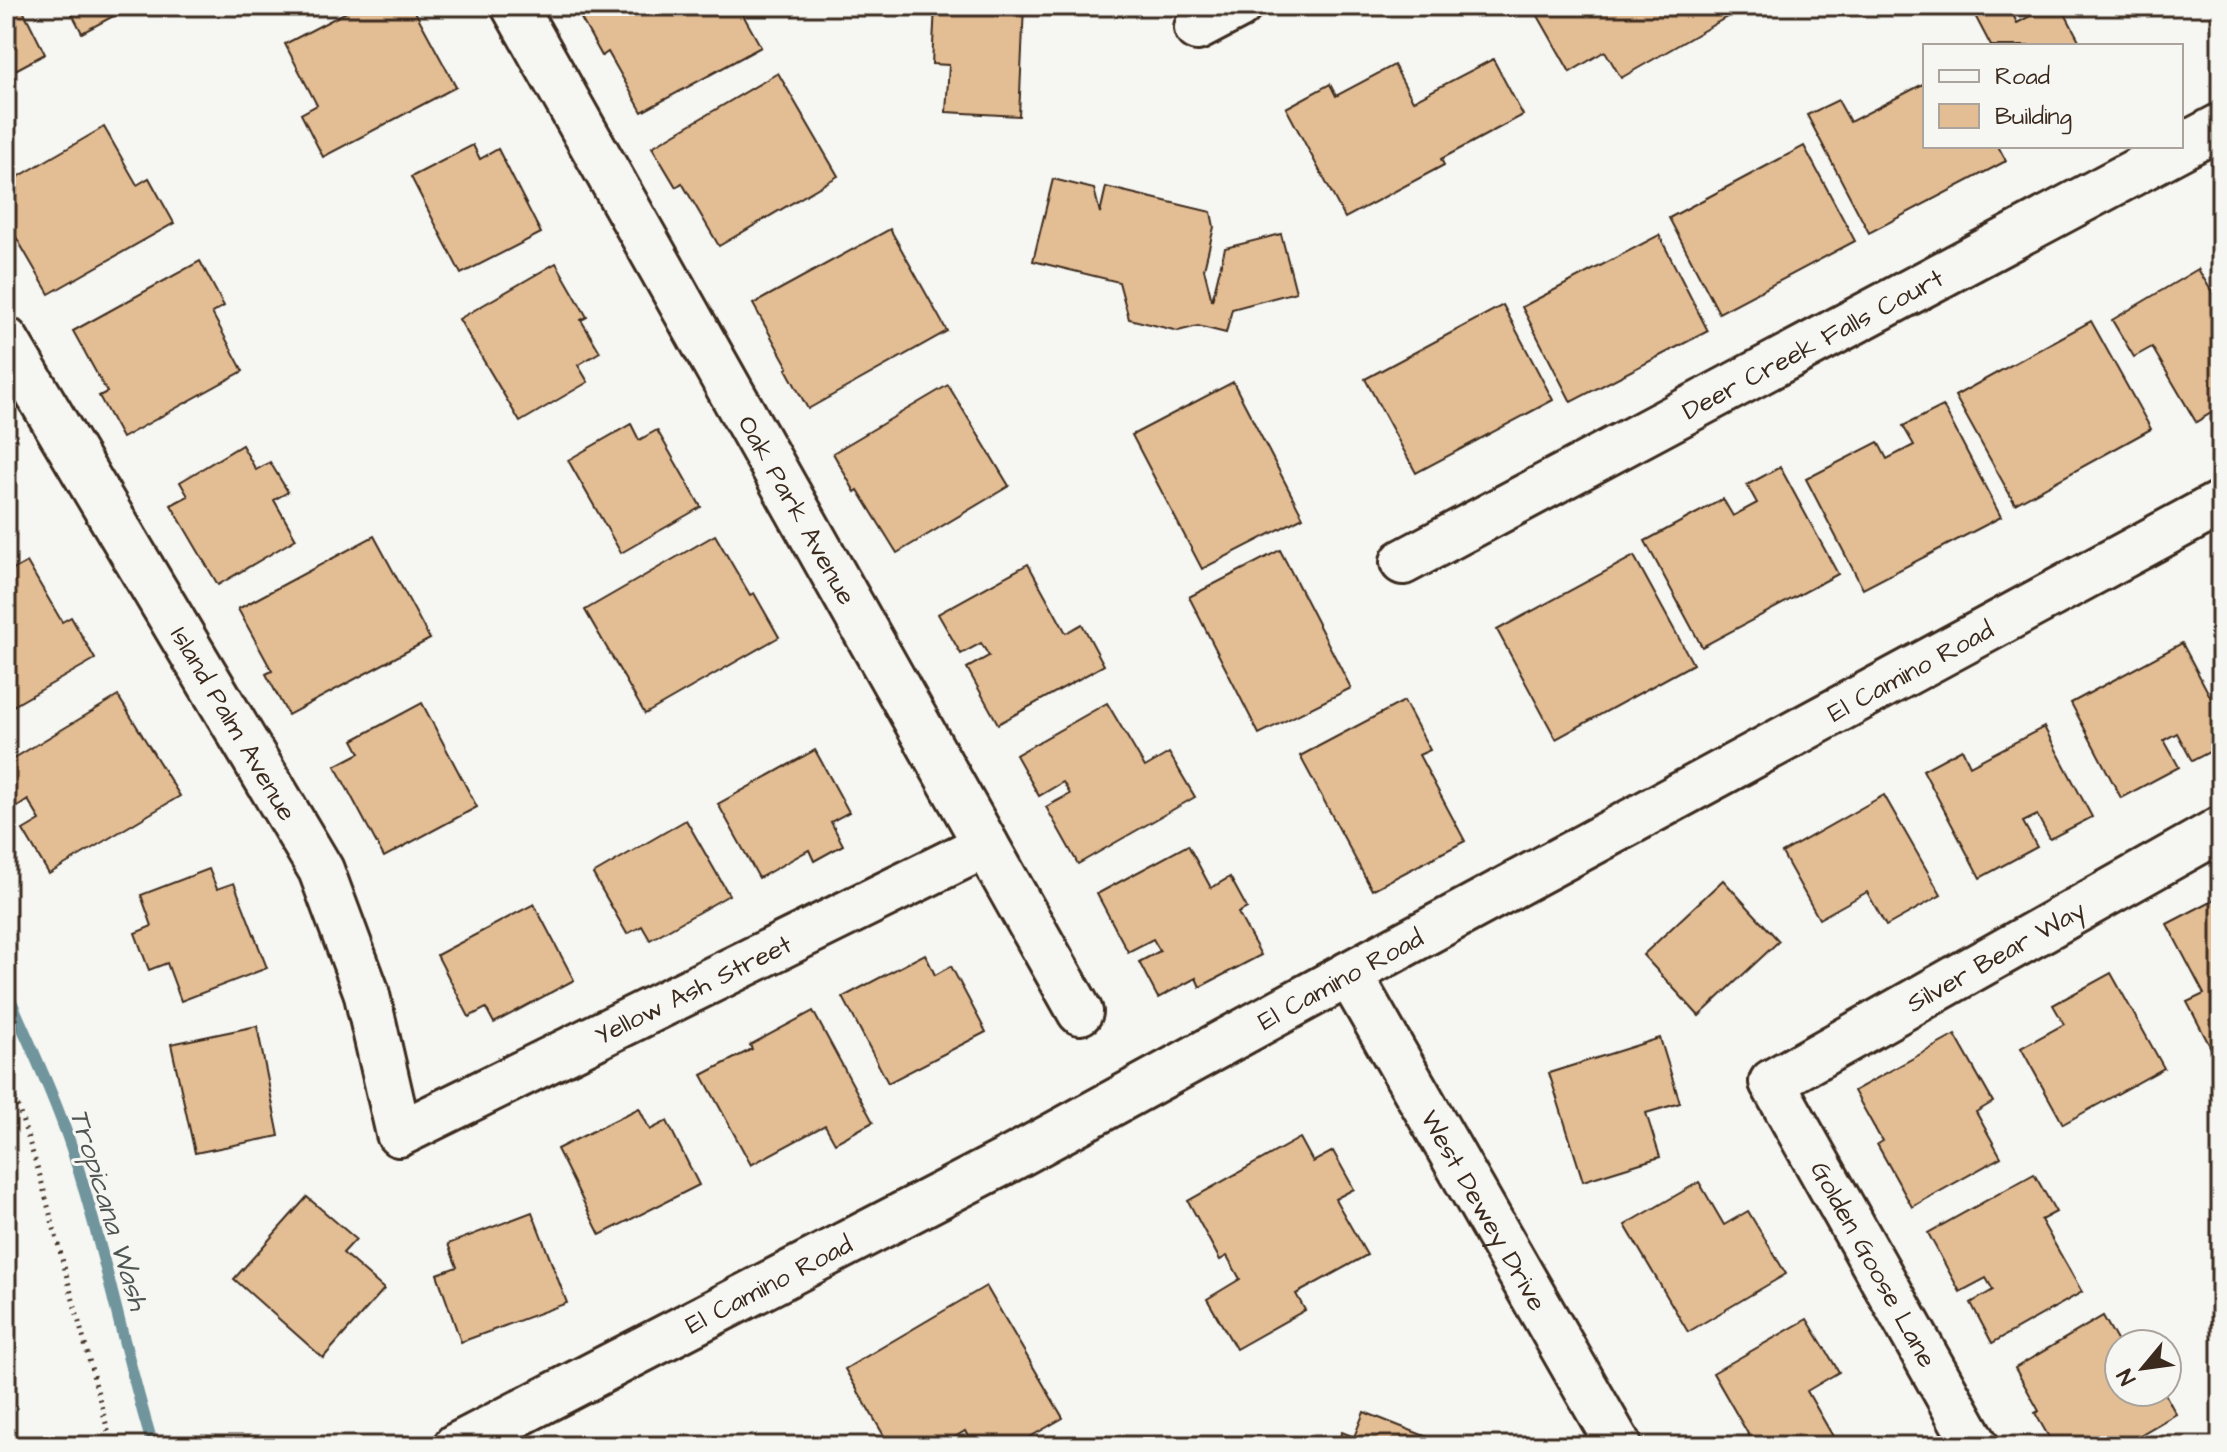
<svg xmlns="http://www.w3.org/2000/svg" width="2227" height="1452" font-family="'Architects Daughter',sans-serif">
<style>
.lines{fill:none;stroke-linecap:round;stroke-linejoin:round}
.stream{stroke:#6f959d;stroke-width:12}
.building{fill:#e3bd94;stroke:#3b2a1e;stroke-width:2}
.minor-casing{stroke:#3b2a1e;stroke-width:50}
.path{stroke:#3b2a1e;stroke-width:5;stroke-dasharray:2 6;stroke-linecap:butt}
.minor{stroke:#f6f6f2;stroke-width:44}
.labels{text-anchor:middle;stroke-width:6;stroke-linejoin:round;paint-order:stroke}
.street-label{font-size:26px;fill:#3b2a1e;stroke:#f6f6f2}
.water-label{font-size:28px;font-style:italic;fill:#505653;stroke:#f6f6f2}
</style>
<rect width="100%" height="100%" fill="#f6f6f2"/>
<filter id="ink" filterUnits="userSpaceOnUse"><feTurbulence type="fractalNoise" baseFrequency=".0125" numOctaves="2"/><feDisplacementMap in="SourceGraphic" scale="16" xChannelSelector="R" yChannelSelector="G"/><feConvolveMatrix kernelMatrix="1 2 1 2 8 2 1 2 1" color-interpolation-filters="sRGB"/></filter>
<g filter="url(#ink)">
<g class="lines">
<!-- stream -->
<path class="stream" d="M6,990C29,1043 54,1095 72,1149C104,1247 123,1348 153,1446"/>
</g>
<!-- building -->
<g class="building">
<path d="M6,6H21L45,54L6,75Z"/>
<path d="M68,6H132L82,33Z"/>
<path d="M358,6H412L456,87L323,157L301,114L317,105L285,44Z"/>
<path d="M591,6H738L761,47L642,112L608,52L602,56L578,13Z"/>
<path d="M935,6H1024L1019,116L946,112L949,65L932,64Z"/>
<path d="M1535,6H1746L1621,78L1605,51L1570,72L1533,7Z"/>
<path d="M1970,6H2009L2017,23L2049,6H2061L2082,46H1991Z"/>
<path d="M1493,59L1523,115L1441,159L1444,165L1345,218L1286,108L1330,84L1336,96L1394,65L1413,101Z"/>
<path d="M778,73L838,176L719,246L682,183L676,187L652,147Z"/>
<path d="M1925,83V146H1998L2006,161L1869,233L1807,115L1838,100L1850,122Z"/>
<path d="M104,127L137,185L149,178L174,223L49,294L13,232L8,235L6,231V184Z"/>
<path d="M473,145L480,159L498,149L541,233L461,274L411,177Z"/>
<path d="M1804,146L1855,241L1719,313L1669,218Z"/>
<path d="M1053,179L1094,189L1100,213L1106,187L1211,212L1214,227L1204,269L1212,301L1225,248L1281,234L1296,292L1232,309L1226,333L1198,326L1178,331L1129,319L1119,282L1033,261Z"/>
<path d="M890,229L947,331L808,409L786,369L788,367L753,304Z"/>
<path d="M1659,235L1708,331L1571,402L1522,307Z"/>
<path d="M200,261L224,306L212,313L243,371L122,438L99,396L107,392L73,331Z"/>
<path d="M556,263L587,317L581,320L600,352L578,365L588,382L520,422L459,319Z"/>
<path d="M2198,269L2221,307V392L2215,395L2221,407L2196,422L2152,347L2134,357L2112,320Z"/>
<path d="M1503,305L1553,400L1416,473L1365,379Z"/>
<path d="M2091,321L2151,429L2015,504L1955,396Z"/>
<path d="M1233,382L1303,517L1202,569L1132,435Z"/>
<path d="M948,385L1009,486L897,553L858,490L855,492L833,453Z"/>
<path d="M1943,406L2001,517L1863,589L1806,479L1878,442L1887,459L1914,445L1903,426Z"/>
<path d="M631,424L639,440L657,430L701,507L621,553L568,460Z"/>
<path d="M242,445L256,470L270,462L288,492L274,500L296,539L218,585L171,505L188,496L180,482Z"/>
<path d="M1780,467L1838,574L1702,647L1645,541L1723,499L1733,516L1757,503L1747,485Z"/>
<path d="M715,535L750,595L754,593L779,637L645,714L585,610Z"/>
<path d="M374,536L430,639L288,715L266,674L272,671L238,609Z"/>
<path d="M1280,550L1351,688L1259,734L1189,597Z"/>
<path d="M1634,556L1693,664L1556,739L1497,630Z"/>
<path d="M27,562L62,622L71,617L95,659L6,710V574Z"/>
<path d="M1028,564L1066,633L1082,624L1104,665L998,724L967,668L989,656L981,643L961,654L938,614Z"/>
<path d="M2182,643L2221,717V746L2192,761L2177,733L2164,740L2179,767L2121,798L2071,703Z"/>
<path d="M118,696L180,796L49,874L23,830L40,820L28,800L13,810L6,798V763Z"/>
<path d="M1404,701L1430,750L1419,755L1465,841L1372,890L1300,756Z"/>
<path d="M422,703L477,807L384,857L335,766L360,753L353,740Z"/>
<path d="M1107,703L1145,767L1169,753L1195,797L1078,864L1046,807L1070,794L1063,782L1039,796L1016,755Z"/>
<path d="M2044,727L2092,817L2050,839L2037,815L2023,822L2037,847L1980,878L1923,770L1962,749L1970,766Z"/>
<path d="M815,750L849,812L831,822L843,845L814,861L809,850L759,878L718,804Z"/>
<path d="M1884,795L1941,895L1886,926L1867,892L1819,919L1782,853Z"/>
<path d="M686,820L729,895L650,940L642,926L627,934L593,874Z"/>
<path d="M1188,845L1211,888L1230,877L1247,908L1238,913L1261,955L1200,987L1196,978L1158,998L1139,962L1160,951L1153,939L1128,952L1097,894Z"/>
<path d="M209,869L217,889L234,883L267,968L181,1001L167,963L149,970L135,933L152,926L141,895Z"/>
<path d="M1723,880L1779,941L1699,1016L1643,955Z"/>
<path d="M2221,896V1042L2211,1048L2187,1002L2204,994L2167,924Z"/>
<path d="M534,904L574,980L494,1023L486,1008L469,1017L437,955Z"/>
<path d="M925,954L935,975L951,966L986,1032L888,1083L843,997Z"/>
<path d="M2111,973L2164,1068L2063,1124L2021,1048L2064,1024L2053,1005Z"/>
<path d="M813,1011L873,1122L835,1143L825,1125L751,1165L702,1075L752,1049L750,1045Z"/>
<path d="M257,1026L279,1136L195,1153L171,1044Z"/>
<path d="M1955,1035L1993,1102L1976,1112L2001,1157L1912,1207L1877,1144L1882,1141L1854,1091Z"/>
<path d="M1660,1038L1680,1103L1646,1113L1660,1157L1583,1181L1549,1073Z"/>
<path d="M639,1108L650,1130L667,1121L699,1185L600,1235L557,1149Z"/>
<path d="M1300,1138L1313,1162L1333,1151L1354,1189L1335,1199L1367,1255L1296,1294L1305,1310L1236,1349L1207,1299L1240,1279L1227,1256L1220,1260L1188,1201Z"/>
<path d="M2034,1174L2056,1212L2041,1220L2082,1292L1992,1343L1971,1303L1993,1290L1986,1278L1960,1292L1928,1233Z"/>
<path d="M1699,1182L1724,1225L1748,1211L1786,1274L1688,1332L1625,1225Z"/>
<path d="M307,1197L356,1239L343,1253L384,1289L323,1358L234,1279Z"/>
<path d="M532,1212L567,1303L461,1342L437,1274L457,1267L448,1244Z"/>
<path d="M986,1286L1063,1418L1014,1446H973L965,1431L940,1446H890L845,1369Z"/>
<path d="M2103,1316L2119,1344V1392H2164L2176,1414L2121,1446H2054L2035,1413L2039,1411L2015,1368Z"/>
<path d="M1807,1319L1839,1372L1807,1391L1835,1440L1825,1446H1755L1713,1373Z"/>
<path d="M1364,1412L1450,1446H1336L1342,1432L1354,1437Z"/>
</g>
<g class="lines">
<!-- minor casing -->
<g class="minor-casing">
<g id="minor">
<path id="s1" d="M514,6L1080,1012"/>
<path d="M1197,28L1239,6"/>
<path id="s2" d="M6,340L321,870L366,991L399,1134L986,845"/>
<path id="s3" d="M1403,562L2221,126"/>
<path id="s4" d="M1349,974L1619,1446"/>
<path id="s5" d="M456,1446L1014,1157L1349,974L2221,503"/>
<path id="s6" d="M1976,1446L1772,1082L2221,829"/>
</g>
</g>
<!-- path -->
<path class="path" d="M6,1076L19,1110L40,1176L112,1446"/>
<!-- minor -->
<use href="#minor" class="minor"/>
</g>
</g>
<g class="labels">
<!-- street labels -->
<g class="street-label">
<text dy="9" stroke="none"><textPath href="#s3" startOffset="464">Deer Creek Falls Court</textPath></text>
<text dy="9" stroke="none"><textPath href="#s1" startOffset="578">Oak Park Avenue</textPath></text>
<text dy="9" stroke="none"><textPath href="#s5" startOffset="1648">El Camino Road</textPath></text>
<text dy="9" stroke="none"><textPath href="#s2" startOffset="446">Island Palm Avenue</textPath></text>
<text dy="9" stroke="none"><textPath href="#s6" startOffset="674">Silver Bear Way</textPath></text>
<text dy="9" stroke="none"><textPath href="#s5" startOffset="1000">El Camino Road</textPath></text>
<text dy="9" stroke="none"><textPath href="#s2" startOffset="1220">Yellow Ash Street</textPath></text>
<text dy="9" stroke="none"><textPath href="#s4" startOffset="272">West Dewey Drive</textPath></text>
<text transform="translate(1874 1264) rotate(61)" y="9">Golden Goose Lane</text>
<text dy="9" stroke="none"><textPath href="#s5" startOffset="352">El Camino Road</textPath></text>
</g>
<!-- water labels -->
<g class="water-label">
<text transform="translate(110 1209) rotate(73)" y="10">Tropicana Wash</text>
</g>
</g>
<!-- margin -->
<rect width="2227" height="1452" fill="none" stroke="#f6f6f2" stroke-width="32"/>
<rect x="16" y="16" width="2195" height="1420" fill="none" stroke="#3b2a1e" stroke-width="3" filter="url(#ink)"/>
<!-- legend -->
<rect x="1923" y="44" width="260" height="104" fill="#f6f6f2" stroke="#aba49d" stroke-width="2"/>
<rect x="1939" y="70" width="40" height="12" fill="#f6f6f2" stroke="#aba49d" stroke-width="2"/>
<text x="1995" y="84" font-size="24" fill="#3b2a1e">Road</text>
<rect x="1939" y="104" width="40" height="24" fill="#e3bd94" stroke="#aba49d" stroke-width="2"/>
<text x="1995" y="124" font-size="24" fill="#3b2a1e">Building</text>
<!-- north arrow -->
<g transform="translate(2143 1368) rotate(241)"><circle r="38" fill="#f6f6f2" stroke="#aba49d" stroke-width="2"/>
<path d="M0-6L14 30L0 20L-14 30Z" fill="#3b2a1e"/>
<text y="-12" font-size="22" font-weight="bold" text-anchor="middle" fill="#3b2a1e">N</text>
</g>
</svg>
